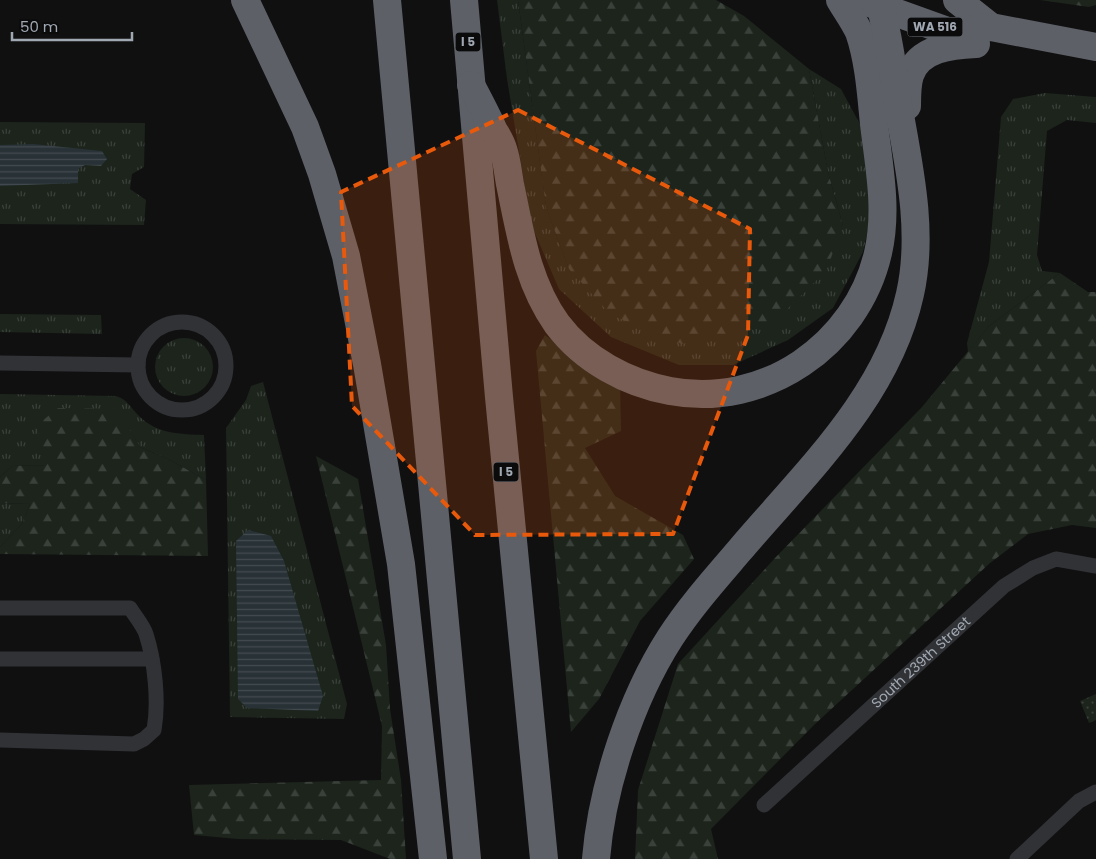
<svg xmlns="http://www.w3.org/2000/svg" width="1096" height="859" font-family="Poppins,sans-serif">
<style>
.grass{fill:url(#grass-tufts)}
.forest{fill:url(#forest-firs)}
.park{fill:url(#park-dots)}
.water{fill:url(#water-rules)}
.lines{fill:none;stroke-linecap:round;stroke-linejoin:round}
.street{stroke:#313236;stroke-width:15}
.highway{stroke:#5d6067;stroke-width:28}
.marked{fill:#e8590c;fill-opacity:0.2;stroke:#e8590c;stroke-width:4;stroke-dasharray:10 6;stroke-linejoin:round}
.labels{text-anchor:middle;stroke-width:4.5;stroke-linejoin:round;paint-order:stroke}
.shield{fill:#0b0b0c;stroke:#737980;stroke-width:1}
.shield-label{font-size:12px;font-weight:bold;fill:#a0a8b2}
.street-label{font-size:14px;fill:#a0a8b2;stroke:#0b0b0c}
</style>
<defs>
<pattern id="grass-tufts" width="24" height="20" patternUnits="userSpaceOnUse" patternTransform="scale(1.25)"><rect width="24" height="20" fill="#1c241c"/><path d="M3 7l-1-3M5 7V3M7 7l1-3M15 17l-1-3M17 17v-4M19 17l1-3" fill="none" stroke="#3a413b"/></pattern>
<pattern id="forest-firs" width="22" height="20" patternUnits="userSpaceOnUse" patternTransform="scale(1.25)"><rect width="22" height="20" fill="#1c241c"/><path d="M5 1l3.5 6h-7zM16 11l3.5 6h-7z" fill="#3a413b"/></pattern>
<pattern id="park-dots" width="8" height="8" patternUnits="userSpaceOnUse" patternTransform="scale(1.25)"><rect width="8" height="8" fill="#1c241c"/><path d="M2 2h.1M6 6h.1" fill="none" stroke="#3a413b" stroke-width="1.8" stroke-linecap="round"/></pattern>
<pattern id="water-rules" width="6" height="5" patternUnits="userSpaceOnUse" patternTransform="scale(1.25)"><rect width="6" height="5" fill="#283136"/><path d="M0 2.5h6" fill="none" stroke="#444c51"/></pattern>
</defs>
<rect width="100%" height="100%" fill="#101011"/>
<!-- grass -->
<g class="grass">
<path d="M497,0H518L546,207L569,269L843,226L828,172L809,69L841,89L869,141L876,195L863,252L833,308L788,340L733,365H679L611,337L559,289L531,224L507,79Z"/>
<path d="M1045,93L1096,97V123L1067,120L1047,131L1037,255L1042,271L1060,273L989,326L968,352L967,343L989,262L1001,117L1013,99Z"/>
<path d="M0,122L145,123L144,167L132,174L130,189L146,200L144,225L0,224Z"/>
<path d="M0,314L101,315L102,334L0,332Z"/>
<circle cx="184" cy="367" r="29"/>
<path d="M263,382L347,704L344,719L230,717L226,428L246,400L251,386Z"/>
<path d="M0,394L116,396C127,399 131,408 139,416C157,434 180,434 204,435L206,480L168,459L140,447L116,409L47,465L12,466L0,477Z"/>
<path d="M0,503L30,504L22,524L0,547Z"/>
</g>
<!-- forest -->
<g class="forest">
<path d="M518,0H716L744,16L809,69L828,172L843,226L826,271L770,326L682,344L611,315L569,269L546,207Z"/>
<path d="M1040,0H1096V5L1089,7Z"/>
<path d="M1060,273L1088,292H1096V528L1072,525L1028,534L990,563L815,724L711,829L718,859H635L638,790L678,664L775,558L922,407L989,326Z"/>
<path d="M545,335L567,352L620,385L621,431L585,448L615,496L683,535L694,559L640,621L599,699L571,732L536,351Z"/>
<path d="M58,408L117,409L140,447L168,459L206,480L208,556L0,554V547L22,524L30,504L0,503V477L12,466L47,465L36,426Z"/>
<path d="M316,456L358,479L386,645L390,709L401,780L406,859H390L341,840L238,839L194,835L189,785L381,780L382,726Z"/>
</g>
<!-- park -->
<path class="park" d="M1096,694V720L1089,723L1080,701Z"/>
<!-- water -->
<g class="water">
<path d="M33,144L102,151L107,159L101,166L85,165L78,169V183L0,186V145Z"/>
<path d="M248,530L271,536L284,561L323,696L318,711L247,708L238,699L236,541Z"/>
</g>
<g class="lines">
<!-- street -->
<g class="street">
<circle cx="182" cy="366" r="44"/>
<path d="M0,363L138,365"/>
<path d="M0,608H130C135,616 143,625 146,634C155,662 159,702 154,730L144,739L134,744L0,740"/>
<path d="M0,659H152"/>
<path id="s1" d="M764,805L1004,586L1033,568L1056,559L1096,566"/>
<path d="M1017,859L1079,801L1096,792"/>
</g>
<!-- highway -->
<g class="highway">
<path d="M245,0L305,127L322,174L346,256L367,364L401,564L433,859"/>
<path d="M387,0L467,859"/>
<path d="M464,0L499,397L544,859"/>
<path d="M957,0L991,27"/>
<path d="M867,2L950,32L991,27L1096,47"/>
<path d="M471,85C479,100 487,115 494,131C498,137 502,144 504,152C507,162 508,173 510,184C520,232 527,282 557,324C584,360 627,383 670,391C764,409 857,345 878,253C888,210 879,167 874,124C871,94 869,61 859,32C854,21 846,10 840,0"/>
<path d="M907,106C907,97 907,84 910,75C919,48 952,45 976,44"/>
<path d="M596,859C602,786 631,699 670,638C690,607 715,579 739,551C805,473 887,398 910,294C924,232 909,166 898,104C893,69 888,34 879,0"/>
</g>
</g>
<!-- marked area -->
<path class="marked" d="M518,110L750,229L748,335L673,534L475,535L352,406L341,192Z"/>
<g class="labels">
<!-- shield labels -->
<g class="shield">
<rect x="907.5" y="17.5" width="55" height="19" rx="4"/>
<rect x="455.5" y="32.5" width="25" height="19" rx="4"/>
<rect x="493.5" y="462.5" width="25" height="19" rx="4"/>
</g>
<g class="shield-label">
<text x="935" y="31">WA 516</text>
<text x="468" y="46">I 5</text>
<text x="506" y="476">I 5</text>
</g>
<!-- street labels -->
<g class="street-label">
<text dy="5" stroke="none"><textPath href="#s1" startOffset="212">South 239th Street</textPath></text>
</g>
</g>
<!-- scale -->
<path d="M12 32v8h120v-8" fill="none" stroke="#a0a8b2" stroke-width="2.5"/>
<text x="20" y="32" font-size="15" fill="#a0a8b2" stroke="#0b0b0c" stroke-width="4" paint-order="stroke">50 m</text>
</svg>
